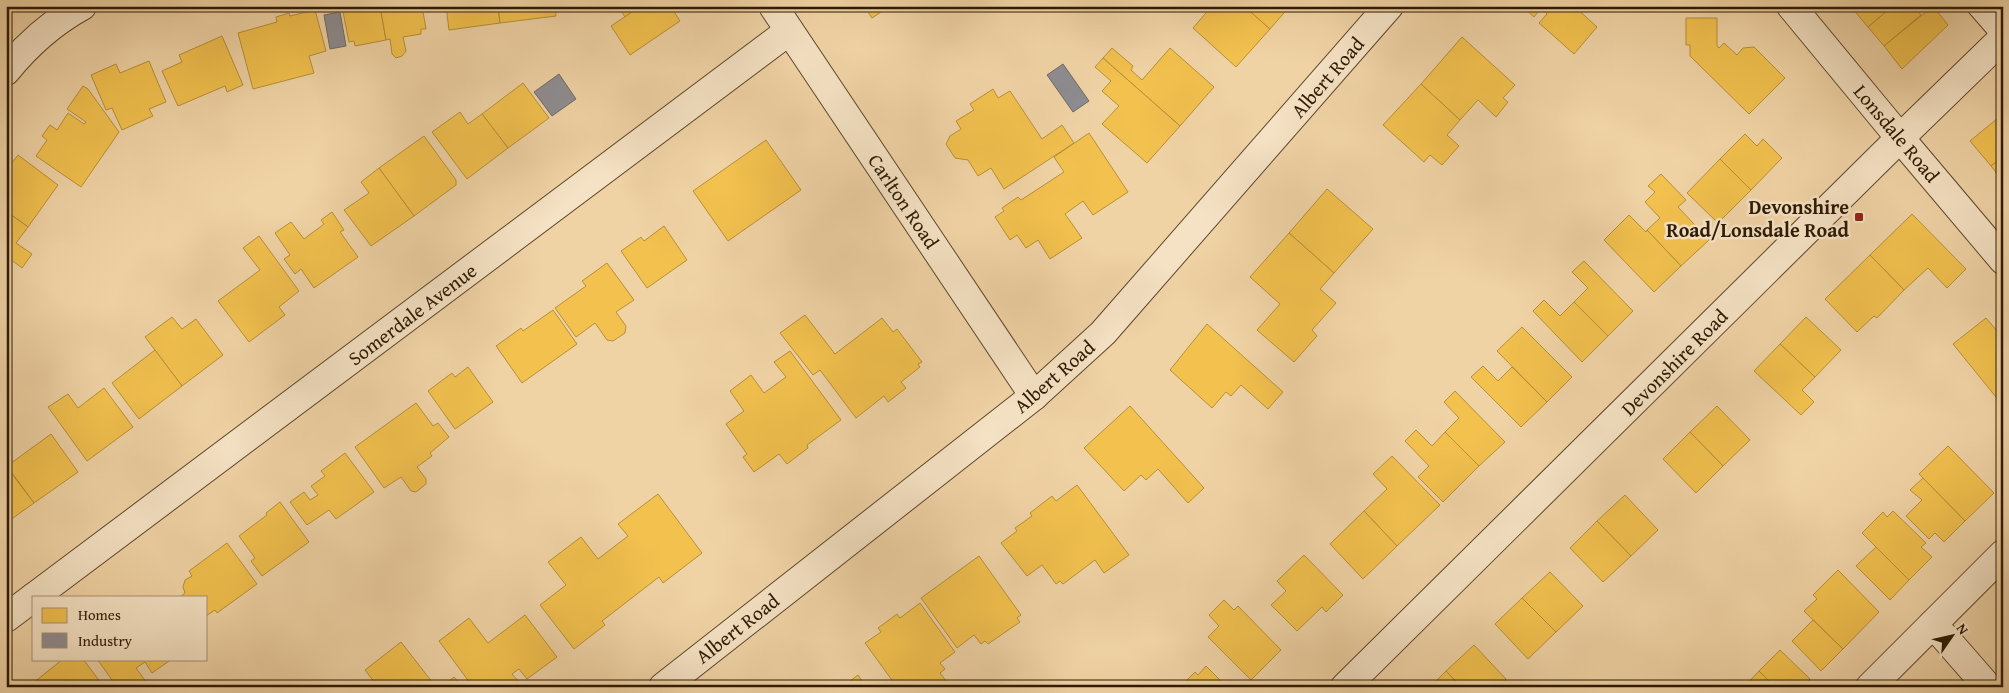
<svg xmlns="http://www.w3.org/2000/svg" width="2009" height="693" font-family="'Gentium Book Plus',serif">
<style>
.homes{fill:#f2c14e;stroke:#b78f38}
.industry{fill:#8d8d92;stroke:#706a67}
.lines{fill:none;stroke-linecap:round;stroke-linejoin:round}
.service-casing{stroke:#5e482c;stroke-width:22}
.minor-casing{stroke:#5e482c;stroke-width:30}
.tertiary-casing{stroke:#5e482c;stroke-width:30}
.service{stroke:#f5e2c4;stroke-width:20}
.minor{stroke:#f5e2c4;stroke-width:28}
.tertiary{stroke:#f5e2c4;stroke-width:28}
.poi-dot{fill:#8f2418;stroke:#f5e2c4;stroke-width:2}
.labels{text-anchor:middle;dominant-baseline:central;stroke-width:5;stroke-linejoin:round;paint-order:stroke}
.street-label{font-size:20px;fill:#2d1a03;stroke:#f5e2c4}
.poi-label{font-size:20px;font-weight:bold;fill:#2d1a03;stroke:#f5e2c4;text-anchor:end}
</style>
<rect width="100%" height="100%" fill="#f0d3a5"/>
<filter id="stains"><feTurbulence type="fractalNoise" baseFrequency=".004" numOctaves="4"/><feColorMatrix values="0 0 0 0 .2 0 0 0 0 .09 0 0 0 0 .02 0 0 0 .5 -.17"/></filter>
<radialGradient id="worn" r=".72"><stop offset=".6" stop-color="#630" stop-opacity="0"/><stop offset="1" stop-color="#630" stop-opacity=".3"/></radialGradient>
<g class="homes">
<polygon points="348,6 380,6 386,40 355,46 354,41 349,42 343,12 349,10"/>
<polygon points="380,6 422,6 426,29 421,29 421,34 403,37 406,51 402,56 396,58 392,54 390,39 386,40"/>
<polygon points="446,6 498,6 500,23 449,30"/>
<polygon points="498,6 555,6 556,16 500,23"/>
<polygon points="618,6 641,6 625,17"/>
<polygon points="641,6 662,6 665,11 671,7 680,21 630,55 611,26"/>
<polygon points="864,6 890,6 872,18"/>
<polygon points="1212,6 1244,6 1270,29 1236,67 1193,28"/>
<polygon points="1244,6 1290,6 1270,29"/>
<polygon points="1522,6 1574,6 1597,27 1574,54 1539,23 1547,14 1541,8 1534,17"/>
<polygon points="1854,6 1893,6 1868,27 1852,8"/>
<polygon points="1893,6 1914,6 1921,15 1884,46 1868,27"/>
<polygon points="1933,6 1948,25 1902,69 1884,46"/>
<polygon points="315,10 326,51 309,56 314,73 253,89 238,33 277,22 276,17 289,13 290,16"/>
<polygon points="1686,18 1717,18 1717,46 1719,48 1724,43 1737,55 1743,48 1754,47 1785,78 1749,114 1690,56 1690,45 1686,45"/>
<polygon points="222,36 243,85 227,92 225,86 178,106 162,71 182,62 179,55"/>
<polygon points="1462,37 1515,85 1503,98 1508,102 1496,117 1478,100 1460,120 1421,84"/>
<polygon points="1112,48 1133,66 1131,70 1142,80 1170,48 1214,87 1180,126 1103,58"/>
<polygon points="1103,58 1180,126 1147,163 1102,124 1119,106 1102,91 1111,81 1095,67"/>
<polygon points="149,61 166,102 149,109 153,116 122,130 112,108 106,110 91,75 116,64 120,73"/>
<polygon points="523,83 549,118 508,148 482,114"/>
<polygon points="1421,84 1460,120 1447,135 1459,146 1442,165 1430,155 1424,162 1383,125"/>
<polygon points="83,86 88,89 119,132 81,187 36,156 47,140 42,136 50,125 57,130 68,113 84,124 86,122 67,109"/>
<polygon points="993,89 998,98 1010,91 1042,139 1062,125 1074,143 1004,189 991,168 978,176 968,160 955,158 946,144 950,136 961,129 956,121 974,110 970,104"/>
<polygon points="460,112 468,124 482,114 508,148 467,179 432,132"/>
<polygon points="2003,114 2003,157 1991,166 1970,141"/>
<polygon points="1089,133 1128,192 1093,215 1083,201 1065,214 1082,238 1050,259 1038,240 1026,248 1017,235 1010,240 995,217 1004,211 1002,208 1018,197 1021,200 1064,172 1054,157"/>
<polygon points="1745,134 1757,146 1763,139 1782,158 1751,190 1720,159"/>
<polygon points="424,136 456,180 456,185 414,216 379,168"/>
<polygon points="766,140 801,190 728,241 693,191"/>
<polygon points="18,155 58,185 28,227 6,211 6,171"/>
<polygon points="2003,157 2003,181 1991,166"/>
<polygon points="1720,159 1751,190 1718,223 1687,193"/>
<polygon points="379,168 414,216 371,246 344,210 369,193 361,182"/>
<polygon points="1661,174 1686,200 1678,207 1709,240 1681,266 1647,230 1660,218 1645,202 1655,192 1648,186"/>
<polygon points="1327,189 1373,229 1334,273 1289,233"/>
<polygon points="6,211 28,227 16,243 32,254 22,268 6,256"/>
<polygon points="332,212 344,230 340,232 358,257 314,288 301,269 295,274 284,259 290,255 275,233 291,222 304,239 324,224 321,220"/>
<polygon points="1912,214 1966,269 1947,288 1928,268 1904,290 1870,255"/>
<polygon points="1629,215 1646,232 1647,230 1681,266 1654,292 1604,240"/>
<polygon points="664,226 687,260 647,288 621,251 641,237 644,241"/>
<polygon points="1289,233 1334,273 1320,289 1336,303 1312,330 1317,336 1294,362 1257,330 1280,304 1250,277"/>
<polygon points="259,236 299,291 279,307 285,315 249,342 218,301 260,270 243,248"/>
<polygon points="1870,255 1904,290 1877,318 1874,316 1857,332 1825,299"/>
<polygon points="1584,261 1633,311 1608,336 1574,302 1588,288 1572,272"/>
<polygon points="607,263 634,300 616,312 626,326 625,333 613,341 607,340 595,323 576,337 555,308 586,286 582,281"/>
<polygon points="1544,300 1560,316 1574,302 1608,336 1582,362 1533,311"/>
<polygon points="553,310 577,344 522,383 496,346 521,328 523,331"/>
<polygon points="805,315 835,354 882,318 893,332 897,329 922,362 918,364 920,367 901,382 906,388 888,402 884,396 856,418 820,370 813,375 780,333"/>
<polygon points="172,317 182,329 196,319 223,355 182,386 145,337"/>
<polygon points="1806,317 1841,350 1815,377 1780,344"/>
<polygon points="1986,318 2003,338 2003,400 2000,402 1953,344"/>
<polygon points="1207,324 1283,392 1268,409 1241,385 1231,396 1226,392 1212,408 1170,370"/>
<polygon points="1522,327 1572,377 1547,402 1497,351"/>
<polygon points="1780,344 1815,377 1802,390 1814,402 1801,415 1754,371"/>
<polygon points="155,350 182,386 139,419 112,383"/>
<polygon points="790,351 841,420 807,445 808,448 787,464 779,454 754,472 743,457 747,454 726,424 744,411 730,391 751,375 764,393 786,377 774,362"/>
<polygon points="1483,366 1498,381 1512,367 1547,402 1521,427 1471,377"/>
<polygon points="468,367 493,402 455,429 428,391 452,373 455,377"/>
<polygon points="104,388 133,427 87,461 48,407 68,394 78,408"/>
<polygon points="1455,391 1505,442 1479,466 1445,432 1459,418 1444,402"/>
<polygon points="416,403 433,426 438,423 449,437 430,453 432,456 417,467 426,479 426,484 416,492 411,491 401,477 384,488 355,447"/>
<polygon points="1130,406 1204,488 1188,503 1158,469 1146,480 1141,475 1124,491 1084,448"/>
<polygon points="1717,406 1750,440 1723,466 1690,432"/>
<polygon points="1416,430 1432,446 1445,432 1479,466 1443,502 1418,477 1429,466 1405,441"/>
<polygon points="1690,432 1723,466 1696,493 1663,459"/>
<polygon points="51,434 78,472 34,503 7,466"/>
<polygon points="1948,446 1994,493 1965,521 1919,474"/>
<polygon points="345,453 374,492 336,519 329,510 307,525 290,502 304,492 310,500 318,495 311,486 325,476 321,471"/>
<polygon points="1392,456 1440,505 1397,546 1364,511 1387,489 1373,474"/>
<polygon points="6,466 34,503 6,523"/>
<polygon points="1923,478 1965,521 1944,542 1935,533 1929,539 1906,516 1922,500 1910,490"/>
<polygon points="1077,485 1129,555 1104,573 1095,560 1063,584 1060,581 1056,584 1042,565 1027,576 1001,543 1017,531 1015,528 1032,516 1030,513 1052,496 1056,501"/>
<polygon points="658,494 702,553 663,583 659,577 602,621 605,625 574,649 540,605 566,585 548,562 581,537 598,559 628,536 618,524"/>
<polygon points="1625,495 1658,530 1631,556 1597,521"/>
<polygon points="280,502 309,542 262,576 251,561 255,558 239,536 267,515 266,513"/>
<polygon points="1364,511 1397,546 1363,579 1330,544"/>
<polygon points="1893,511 1926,543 1921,547 1932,557 1909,580 1862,533 1883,512 1887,517"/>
<polygon points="1597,521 1631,556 1603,582 1570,548"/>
<polygon points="227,543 257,584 217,613 215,610 206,616 206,597 180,597 185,593 183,587 185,580 192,576 189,571"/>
<polygon points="1876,547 1909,580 1890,600 1856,566"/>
<polygon points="1304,555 1343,595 1326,612 1322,607 1297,631 1271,605 1286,591 1277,581"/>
<polygon points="979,556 1021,615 1017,618 1020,622 988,644 985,641 981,644 974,635 957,648 921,598"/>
<polygon points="1838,570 1879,612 1843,649 1804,611 1817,599 1813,595"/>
<polygon points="1550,572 1583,606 1556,632 1522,598"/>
<polygon points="1522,598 1556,632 1528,659 1495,624"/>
<polygon points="1224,600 1234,610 1238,606 1281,650 1251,680 1208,637 1219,626 1209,615"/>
<polygon points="920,603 955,652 940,663 945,669 940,673 951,687 897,687 865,643 881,632 878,628 897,614 900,618"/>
<polygon points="525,615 557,657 527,679 519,669 512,674 519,682 513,687 473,687 439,641 469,618 488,643"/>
<polygon points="1813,620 1843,649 1821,671 1792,641"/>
<polygon points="401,642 436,687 378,687 365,670"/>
<polygon points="1474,645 1506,679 1499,687 1461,687 1446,671"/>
<polygon points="1780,650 1810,679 1802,687 1775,687 1759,671"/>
<polygon points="63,659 83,659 104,687 28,687"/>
<polygon points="97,659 172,659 152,673 145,662 136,668 147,683 142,687 117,687"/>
<polygon points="1206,666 1227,687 1180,687 1195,672 1198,675"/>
<polygon points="1446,671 1461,687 1430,687"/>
<polygon points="1759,671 1775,687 1744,687"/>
<polygon points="858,675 866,687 852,687 849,682"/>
<polygon points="454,677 462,687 442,687"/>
</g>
<g class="industry">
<polygon points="340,12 346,46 330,49 324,15"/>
<polygon points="1063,64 1089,101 1073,112 1047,75"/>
<polygon points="559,74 576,99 552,116 534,92"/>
</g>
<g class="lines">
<g class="service-casing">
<polyline id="service" points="1977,6 2003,36"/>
</g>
<g class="minor-casing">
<g id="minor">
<polyline points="773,6 1034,396"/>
<polyline points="2003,38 1900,138 2003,260"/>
<path d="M6,71C27,45 53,22 82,6"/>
<polyline points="34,597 789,31"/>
<polyline points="6,618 34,597"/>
<polyline points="1933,624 1988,687"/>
<polyline points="663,687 1034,396 1103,333 1389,6"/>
<polyline points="1870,687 2003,554"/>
</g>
</g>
<g class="tertiary-casing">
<polyline id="tertiary" points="1345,687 1900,138 1791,6"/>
</g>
<use href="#service" class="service"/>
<use href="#minor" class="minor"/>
<use href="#tertiary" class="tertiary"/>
</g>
<rect class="poi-dot" x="1854" y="212" width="10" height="10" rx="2.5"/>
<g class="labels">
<g class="street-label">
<text transform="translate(1327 77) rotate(-49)">Albert Road</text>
<text transform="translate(1897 133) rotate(50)">Lonsdale Road</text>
<text transform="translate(904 201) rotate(56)">Carlton Road</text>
<text transform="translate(412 314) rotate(-37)">Somerdale Avenue</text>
<text transform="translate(1674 362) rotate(-45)">Devonshire Road</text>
<text transform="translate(1054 376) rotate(-41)">Albert Road</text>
<text transform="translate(737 628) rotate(-38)">Albert Road</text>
</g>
<g class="poi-label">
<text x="1849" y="206">Devonshire<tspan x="1849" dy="23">Road/Lonsdale Road</tspan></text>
</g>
</g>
<rect width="2009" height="693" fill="none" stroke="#f0d3a5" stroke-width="25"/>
<rect x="8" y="8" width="1994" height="678" fill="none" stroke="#2d1a03" stroke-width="2.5"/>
<rect x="12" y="12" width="1984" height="668" fill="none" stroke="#2d1a03"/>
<rect x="32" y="596" width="175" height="65" fill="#f5e2c4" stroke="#a59277"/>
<rect x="42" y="608" width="25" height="15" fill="#f2c14e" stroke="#a59277"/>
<text x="78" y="620" font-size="15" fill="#2d1a03">Homes</text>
<rect x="42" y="633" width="25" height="15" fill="#8d8d92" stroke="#a59277"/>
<text x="78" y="646" font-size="15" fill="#2d1a03">Industry</text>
<g transform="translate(1952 636) rotate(56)" stroke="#f5e2c4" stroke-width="4" paint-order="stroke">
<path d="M0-4L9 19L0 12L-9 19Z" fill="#2d1a03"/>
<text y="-8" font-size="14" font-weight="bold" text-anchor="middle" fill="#2d1a03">N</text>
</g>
<rect width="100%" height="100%" filter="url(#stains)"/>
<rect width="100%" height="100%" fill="url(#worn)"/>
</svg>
